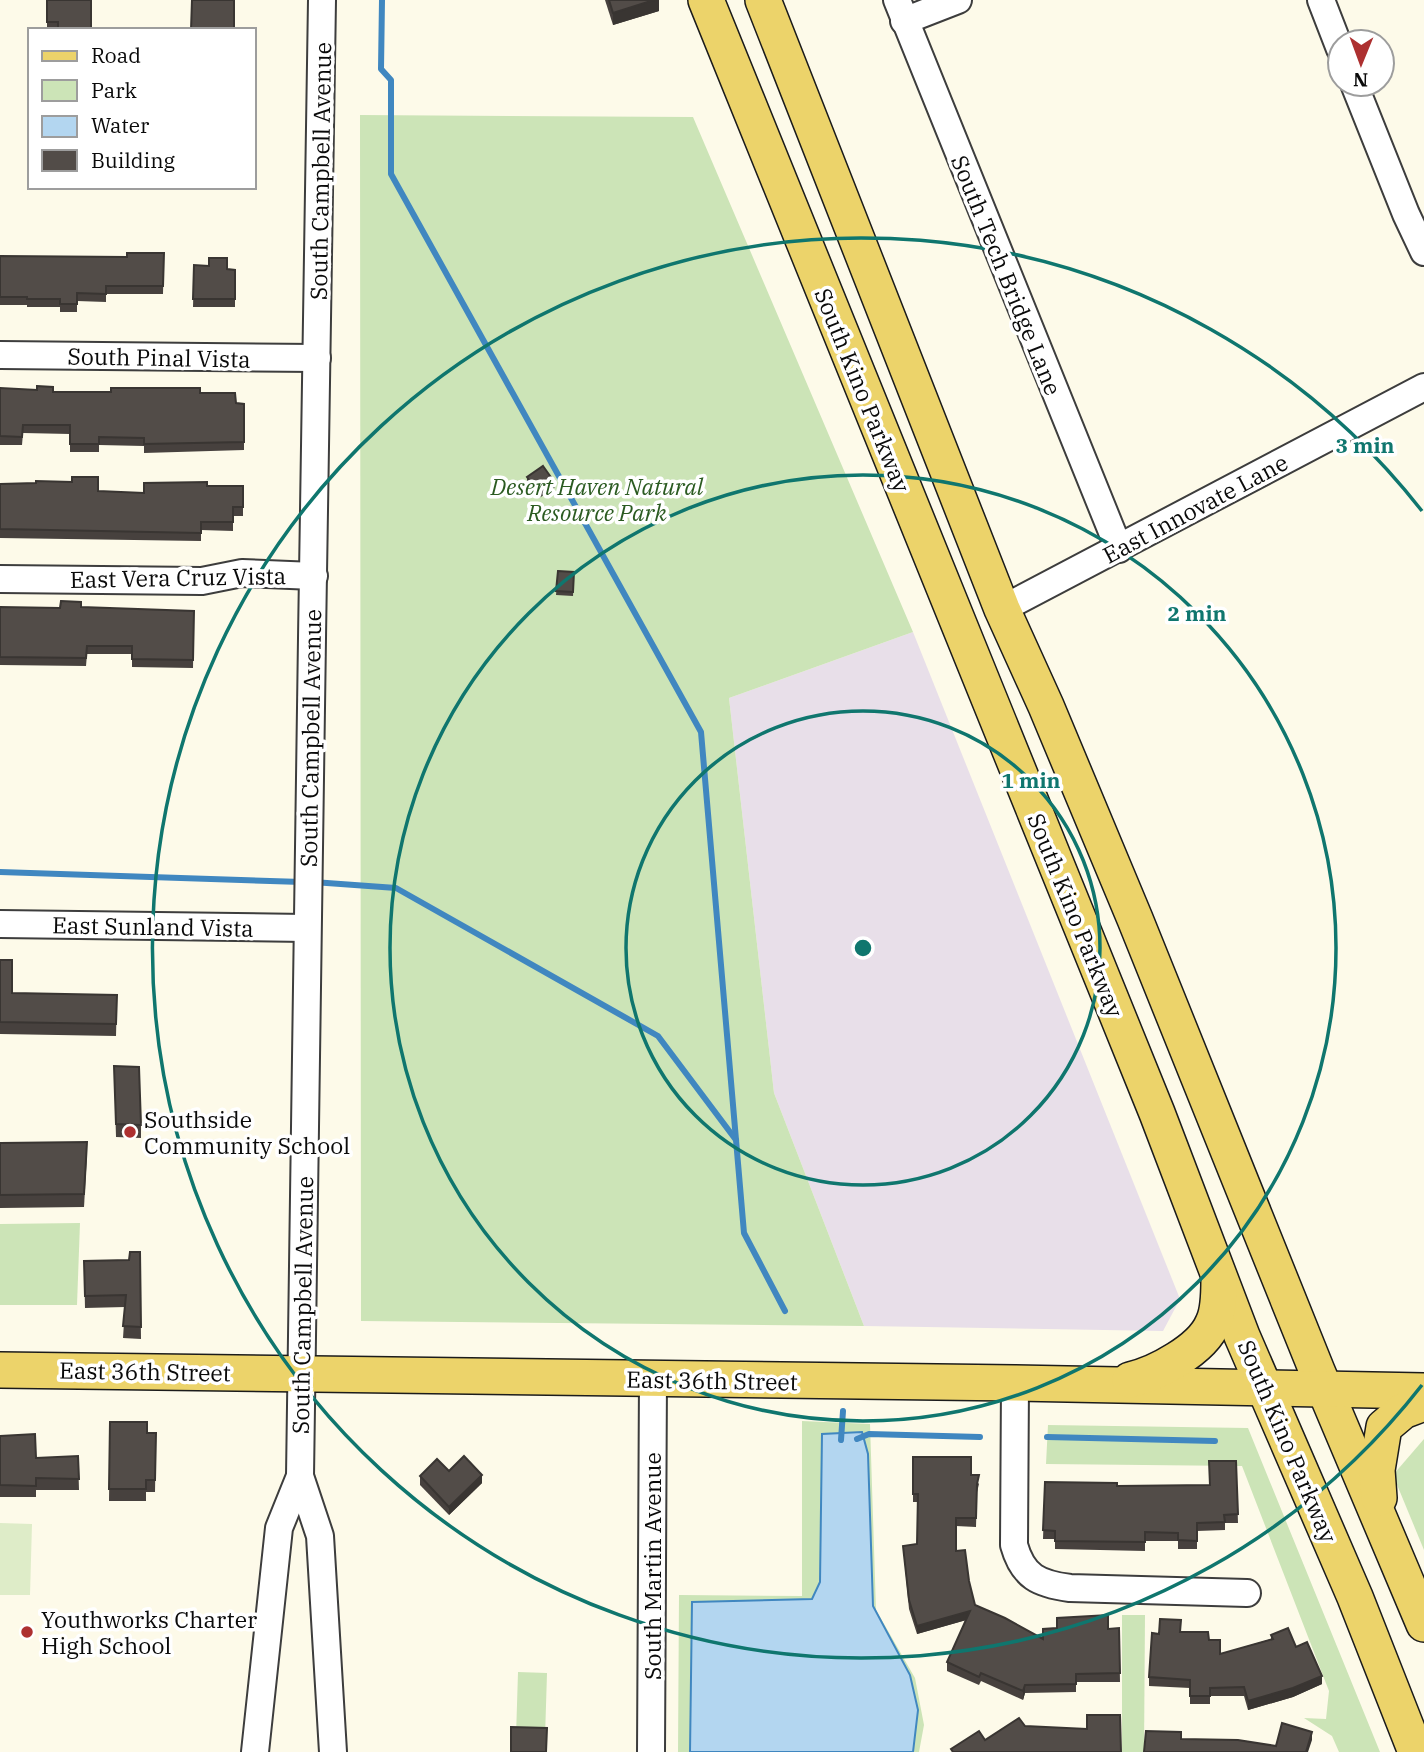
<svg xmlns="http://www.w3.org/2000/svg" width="1424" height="1752" font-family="'IBM Plex Serif',serif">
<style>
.industrial{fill:#e8dfe9}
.green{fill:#cce4b7}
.pitch{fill:#deecc8}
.water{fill:#b3d6f0;stroke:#4087c0;stroke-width:2}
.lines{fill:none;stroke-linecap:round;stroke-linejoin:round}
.stream{stroke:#4087c0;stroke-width:6}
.minor-casing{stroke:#3d3d3d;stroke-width:30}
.major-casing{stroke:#1b1b1b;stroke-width:38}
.minor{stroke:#fff;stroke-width:26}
.major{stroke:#ecd36a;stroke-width:35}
.wall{fill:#47413e}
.shaded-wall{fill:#393532}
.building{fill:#524c48;stroke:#393532;stroke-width:2}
.ring{fill:none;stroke:#0f766e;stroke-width:3.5}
.poi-dot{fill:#ad3030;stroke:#fff;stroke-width:2.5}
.labels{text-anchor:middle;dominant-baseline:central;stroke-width:7;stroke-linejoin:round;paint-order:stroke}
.street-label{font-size:23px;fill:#0a0a0a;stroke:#fff}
.park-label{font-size:23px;font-style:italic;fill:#2b5b21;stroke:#fff}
.poi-label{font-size:23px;fill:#0a0a0a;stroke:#fff;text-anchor:start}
.centre{fill:#0f766e;stroke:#fff;stroke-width:3.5}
.ring-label{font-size:21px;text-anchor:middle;font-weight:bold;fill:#0f766e;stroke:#fff;stroke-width:7;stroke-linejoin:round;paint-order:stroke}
</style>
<rect width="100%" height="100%" fill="#fdfae9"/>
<polygon class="industrial" points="913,632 1180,1299 1163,1331 864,1326 774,1093 729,698"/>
<g class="green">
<polygon points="360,115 693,117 913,632 729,698 774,1093 864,1326 361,1321"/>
<polygon points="80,1223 77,1305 0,1305 0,1224"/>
<polygon points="802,1421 870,1424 876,1610 915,1678 924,1725 919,1752 678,1752 679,1595 802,1596"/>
<polygon points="1048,1425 1248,1428 1380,1752 1339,1752 1332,1736 1304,1718 1326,1719 1329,1691 1242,1466 1046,1464"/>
<polygon points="1424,1439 1424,1550 1393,1475"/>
<polygon points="1122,1615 1145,1615 1144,1752 1122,1752"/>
<polygon points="518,1672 547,1673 545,1737 516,1736"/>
</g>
<polygon class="pitch" points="0,1523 32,1524 30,1595 0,1595"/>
<polygon class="water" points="862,1432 868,1454 873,1606 910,1675 918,1710 913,1752 690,1752 692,1602 812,1599 820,1582 822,1434"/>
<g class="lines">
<g class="stream">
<polyline points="382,0 381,69 391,80 391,174 701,732 744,1233 785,1311"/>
<polyline points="0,872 302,882"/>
<polyline points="313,882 396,888 658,1036 736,1140"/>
<polyline points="1047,1437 1215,1441"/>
<polyline points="857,1439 869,1434 980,1437"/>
<polyline points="841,1440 843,1411"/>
</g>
<g class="minor-casing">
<g id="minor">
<path d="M322,0C316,492 304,984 300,1476L320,1536L333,1752"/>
<polyline points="897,0 1119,549"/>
<polyline points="1321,0 1340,49"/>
<polyline points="904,21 958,0"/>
<polyline points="1354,84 1406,214 1424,252"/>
<polyline points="0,355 317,358"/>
<polyline points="0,579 202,581 242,573 314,576"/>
<polyline points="1002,609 1424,387"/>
<polyline points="0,924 306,928"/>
<path d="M1015,1383L1014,1545C1023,1577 1039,1584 1070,1588L1247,1593"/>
<polyline points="255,1752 279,1528 300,1476"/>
<polyline points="651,1752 653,1379"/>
</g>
</g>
<g class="major-casing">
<g id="major">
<polyline points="706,0 1157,1113 1242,1336 1355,1597 1416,1752"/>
<polyline points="763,0 1002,609 1046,706 1135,919 1317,1371 1424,1624"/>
<polyline points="0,1370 1015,1383 1424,1391"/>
<path d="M1130,1380C1156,1374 1202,1350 1213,1323C1219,1311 1219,1294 1219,1280"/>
<polyline points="1379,1498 1377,1470 1384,1427 1403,1411 1424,1403"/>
</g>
</g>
<use href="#minor" class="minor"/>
<use href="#major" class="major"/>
</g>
<g class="wall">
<polygon points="47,0 92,30 47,30"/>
<polygon points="605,0 659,0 659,11 613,25"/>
<polygon points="30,110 30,123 27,121 27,113"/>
<polygon points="164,253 163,294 106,294 106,302 77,301 77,312 60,312 60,307 27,307 27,305 0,305 0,256 127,257"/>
<polygon points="194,265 235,270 235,307 193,307"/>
<polygon points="0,388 53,392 200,393 236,403 244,404 244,450 144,453 144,446 99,445 99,452 70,452 70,434 23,433 22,445 0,445"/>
<polygon points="527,477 555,487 539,498 527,481"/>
<polygon points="0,484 98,491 144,493 207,486 243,486 243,516 233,516 233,531 201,530 201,541 0,538"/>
<polygon points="558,571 574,572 573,596 556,595"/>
<polygon points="0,607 60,608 81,607 194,611 193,668 132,667 132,654 87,654 86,666 0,665"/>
<polygon points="0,960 12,993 117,995 116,1036 0,1034"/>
<polygon points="114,1066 141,1125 141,1138 116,1137"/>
<polygon points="0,1143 87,1155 84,1207 0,1208"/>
<polygon points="140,1252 141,1339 123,1338 125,1307 85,1308 84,1261 129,1260"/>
<polygon points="110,1422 147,1433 156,1433 155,1492 146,1492 146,1501 109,1501"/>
<polygon points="0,1436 36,1458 78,1456 79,1490 36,1490 36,1497 0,1497"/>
<polygon points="913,1457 971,1475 979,1484 977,1492 976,1527 956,1526 956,1551 969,1581 975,1605 1043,1639 1108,1629 1119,1628 1120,1682 1076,1682 1076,1692 1025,1693 1023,1700 981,1681 979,1685 947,1671 947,1662 966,1620 917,1634 909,1609 903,1546 917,1544 918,1502 913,1502"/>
<polygon points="1236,1461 1238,1523 1225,1523 1225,1530 1197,1531 1197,1549 1178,1549 1178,1541 1145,1541 1145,1551 1055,1549 1055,1539 1043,1539 1045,1482 1117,1486 1210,1485"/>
<polygon points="449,1471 482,1483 449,1515 420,1485 420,1476"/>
<polygon points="1181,1632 1209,1640 1220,1654 1271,1639 1271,1635 1296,1647 1322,1684 1293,1697 1248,1710 1244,1696 1210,1696 1210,1704 1190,1704 1190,1688 1149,1686 1149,1677 1159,1634"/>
</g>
<g class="shaded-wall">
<polygon points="654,0 659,0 659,11 613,25 613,13"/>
<polygon points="555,483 555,487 539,498 539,494"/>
<polygon points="482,1475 482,1483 449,1515 449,1507"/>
<polygon points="970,1611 970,1619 917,1634 917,1626"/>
<polygon points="1322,1676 1322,1684 1293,1697 1248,1710 1248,1701"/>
<polygon points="1025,1685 1025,1693 1023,1700 1023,1691"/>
<polygon points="1312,1732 1312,1740 1308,1752 1306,1752"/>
</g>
<g class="building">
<polygon points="47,0 91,0 91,30 58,30 58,22 47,22"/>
<polygon points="192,0 234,0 234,30 191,30"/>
<polygon points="609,0 654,0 613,13"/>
<polygon points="127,253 164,253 163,286 106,286 106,294 77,293 77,304 60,304 60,299 27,299 27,297 0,297 0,256 127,257"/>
<polygon points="209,258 227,258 227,269 235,270 235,299 193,299 194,265 209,266"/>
<polygon points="37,386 53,387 53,392 111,392 111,388 200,388 200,393 235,393 236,403 244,404 244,442 144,444 144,438 99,437 99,444 70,444 70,425 23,425 22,437 0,436 0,388 37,390"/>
<polygon points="543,466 555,483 539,494 527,477"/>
<polygon points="72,477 98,477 98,491 144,493 144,483 207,482 207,486 243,486 243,507 233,507 233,522 201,522 201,533 0,529 0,484 36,483 36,481 72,482"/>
<polygon points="558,571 574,572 573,592 556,591"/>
<polygon points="61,601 81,602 81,607 194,611 193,660 132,659 132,646 87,646 86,658 0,657 0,607 60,608"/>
<polygon points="0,960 12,960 12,993 117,995 116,1024 0,1022"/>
<polygon points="114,1066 139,1067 141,1125 116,1124"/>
<polygon points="87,1142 84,1194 0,1195 0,1143"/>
<polygon points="130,1252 140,1252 141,1327 123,1326 126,1295 85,1296 84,1261 129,1260"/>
<polygon points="110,1422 147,1422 147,1433 156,1433 155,1480 146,1480 146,1489 109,1489"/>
<polygon points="35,1434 36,1458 78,1456 79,1479 36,1478 36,1486 0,1485 0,1436"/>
<polygon points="464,1456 482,1475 449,1507 420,1476 437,1459 449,1471"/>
<polygon points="913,1457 971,1457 971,1475 979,1475 977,1484 976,1518 956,1518 956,1551 965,1550 969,1581 975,1605 1005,1618 1043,1639 1043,1629 1057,1628 1057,1618 1108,1615 1108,1629 1119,1628 1120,1673 1076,1674 1076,1684 1025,1685 1023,1691 981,1673 979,1677 947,1662 970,1611 917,1626 909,1600 903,1546 917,1544 918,1494 913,1494"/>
<polygon points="1209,1461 1236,1461 1238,1514 1224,1515 1225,1522 1197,1523 1197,1541 1178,1540 1178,1533 1145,1532 1145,1542 1055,1541 1055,1531 1043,1530 1045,1482 1117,1483 1117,1486 1210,1485"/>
<polygon points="1160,1619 1181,1620 1180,1632 1208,1632 1209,1640 1220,1640 1220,1654 1273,1639 1271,1635 1288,1628 1296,1647 1307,1642 1322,1676 1293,1688 1248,1701 1244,1687 1210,1688 1210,1696 1190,1696 1190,1680 1149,1677 1152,1633 1159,1634"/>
<polygon points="1087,1715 1120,1715 1121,1752 953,1752 951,1749 979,1731 985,1740 1019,1718 1025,1726 1087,1729"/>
<polygon points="1282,1723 1312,1732 1306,1752 1144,1752 1146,1731 1181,1732 1181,1739 1238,1740 1276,1746"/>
<polygon points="511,1727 547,1728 546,1752 511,1752"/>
</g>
<g class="ring">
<circle cx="863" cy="948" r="237"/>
<circle cx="863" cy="948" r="473"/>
<path d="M1422 1385A710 710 0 1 1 1422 511"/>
</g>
<g class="poi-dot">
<circle cx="130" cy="1132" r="7"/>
<circle cx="27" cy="1632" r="7"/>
</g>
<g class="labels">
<g class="street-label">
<text transform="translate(320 171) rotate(-89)">South Campbell Avenue</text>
<text transform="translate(1007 275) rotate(68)">South Tech Bridge Lane</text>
<text transform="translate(159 357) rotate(1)">South Pinal Vista</text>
<text transform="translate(863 390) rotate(68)">South Kino Parkway</text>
<text transform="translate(1195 508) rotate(-28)">East Innovate Lane</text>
<text transform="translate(178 577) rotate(-1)">East Vera Cruz Vista</text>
<text transform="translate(310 738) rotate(-89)">South Campbell Avenue</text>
<text transform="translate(1076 915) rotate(68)">South Kino Parkway</text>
<text transform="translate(153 926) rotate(1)">East Sunland Vista</text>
<text transform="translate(302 1305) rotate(-89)">South Campbell Avenue</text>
<text transform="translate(145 1371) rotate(1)">East 36th Street</text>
<text transform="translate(712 1380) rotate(1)">East 36th Street</text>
<text transform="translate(1288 1441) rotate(67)">South Kino Parkway</text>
<text transform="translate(652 1566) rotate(-90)">South Martin Avenue</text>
</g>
<g class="park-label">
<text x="597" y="486">Desert Haven Natural<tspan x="597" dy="26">Resource Park</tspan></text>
</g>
<g class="poi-label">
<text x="144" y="1119">Southside<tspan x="144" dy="26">Community School</tspan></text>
<text x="41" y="1619">Youthworks Charter<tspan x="41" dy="26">High School</tspan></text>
</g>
</g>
<circle cx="863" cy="948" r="10" class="centre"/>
<g class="ring-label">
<text x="1365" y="453">3 min</text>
<text x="1197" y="621">2 min</text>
<text x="1031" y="788">1 min</text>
</g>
<rect x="28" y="28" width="228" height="161" fill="#ffffff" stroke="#9d9d9d" stroke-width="2"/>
<rect x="42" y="51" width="35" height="10" fill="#ecd36a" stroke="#9d9d9d" stroke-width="2"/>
<text x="91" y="63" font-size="21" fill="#0a0a0a">Road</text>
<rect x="42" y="80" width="35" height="21" fill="#cce4b7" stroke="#9d9d9d" stroke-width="2"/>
<text x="91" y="98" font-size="21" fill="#0a0a0a">Park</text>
<rect x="42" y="116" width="35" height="21" fill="#b3d6f0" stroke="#9d9d9d" stroke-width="2"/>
<text x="91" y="133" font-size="21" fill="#0a0a0a">Water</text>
<rect x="42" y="150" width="35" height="21" fill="#524c48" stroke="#9d9d9d" stroke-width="2"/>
<text x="91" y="168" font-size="21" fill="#0a0a0a">Building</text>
<g transform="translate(1361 63) rotate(181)"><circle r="33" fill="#ffffff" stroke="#9d9d9d" stroke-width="2"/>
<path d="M0-5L12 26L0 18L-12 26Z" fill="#ad3030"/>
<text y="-10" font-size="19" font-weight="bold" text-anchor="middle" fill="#0a0a0a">N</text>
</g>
</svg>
